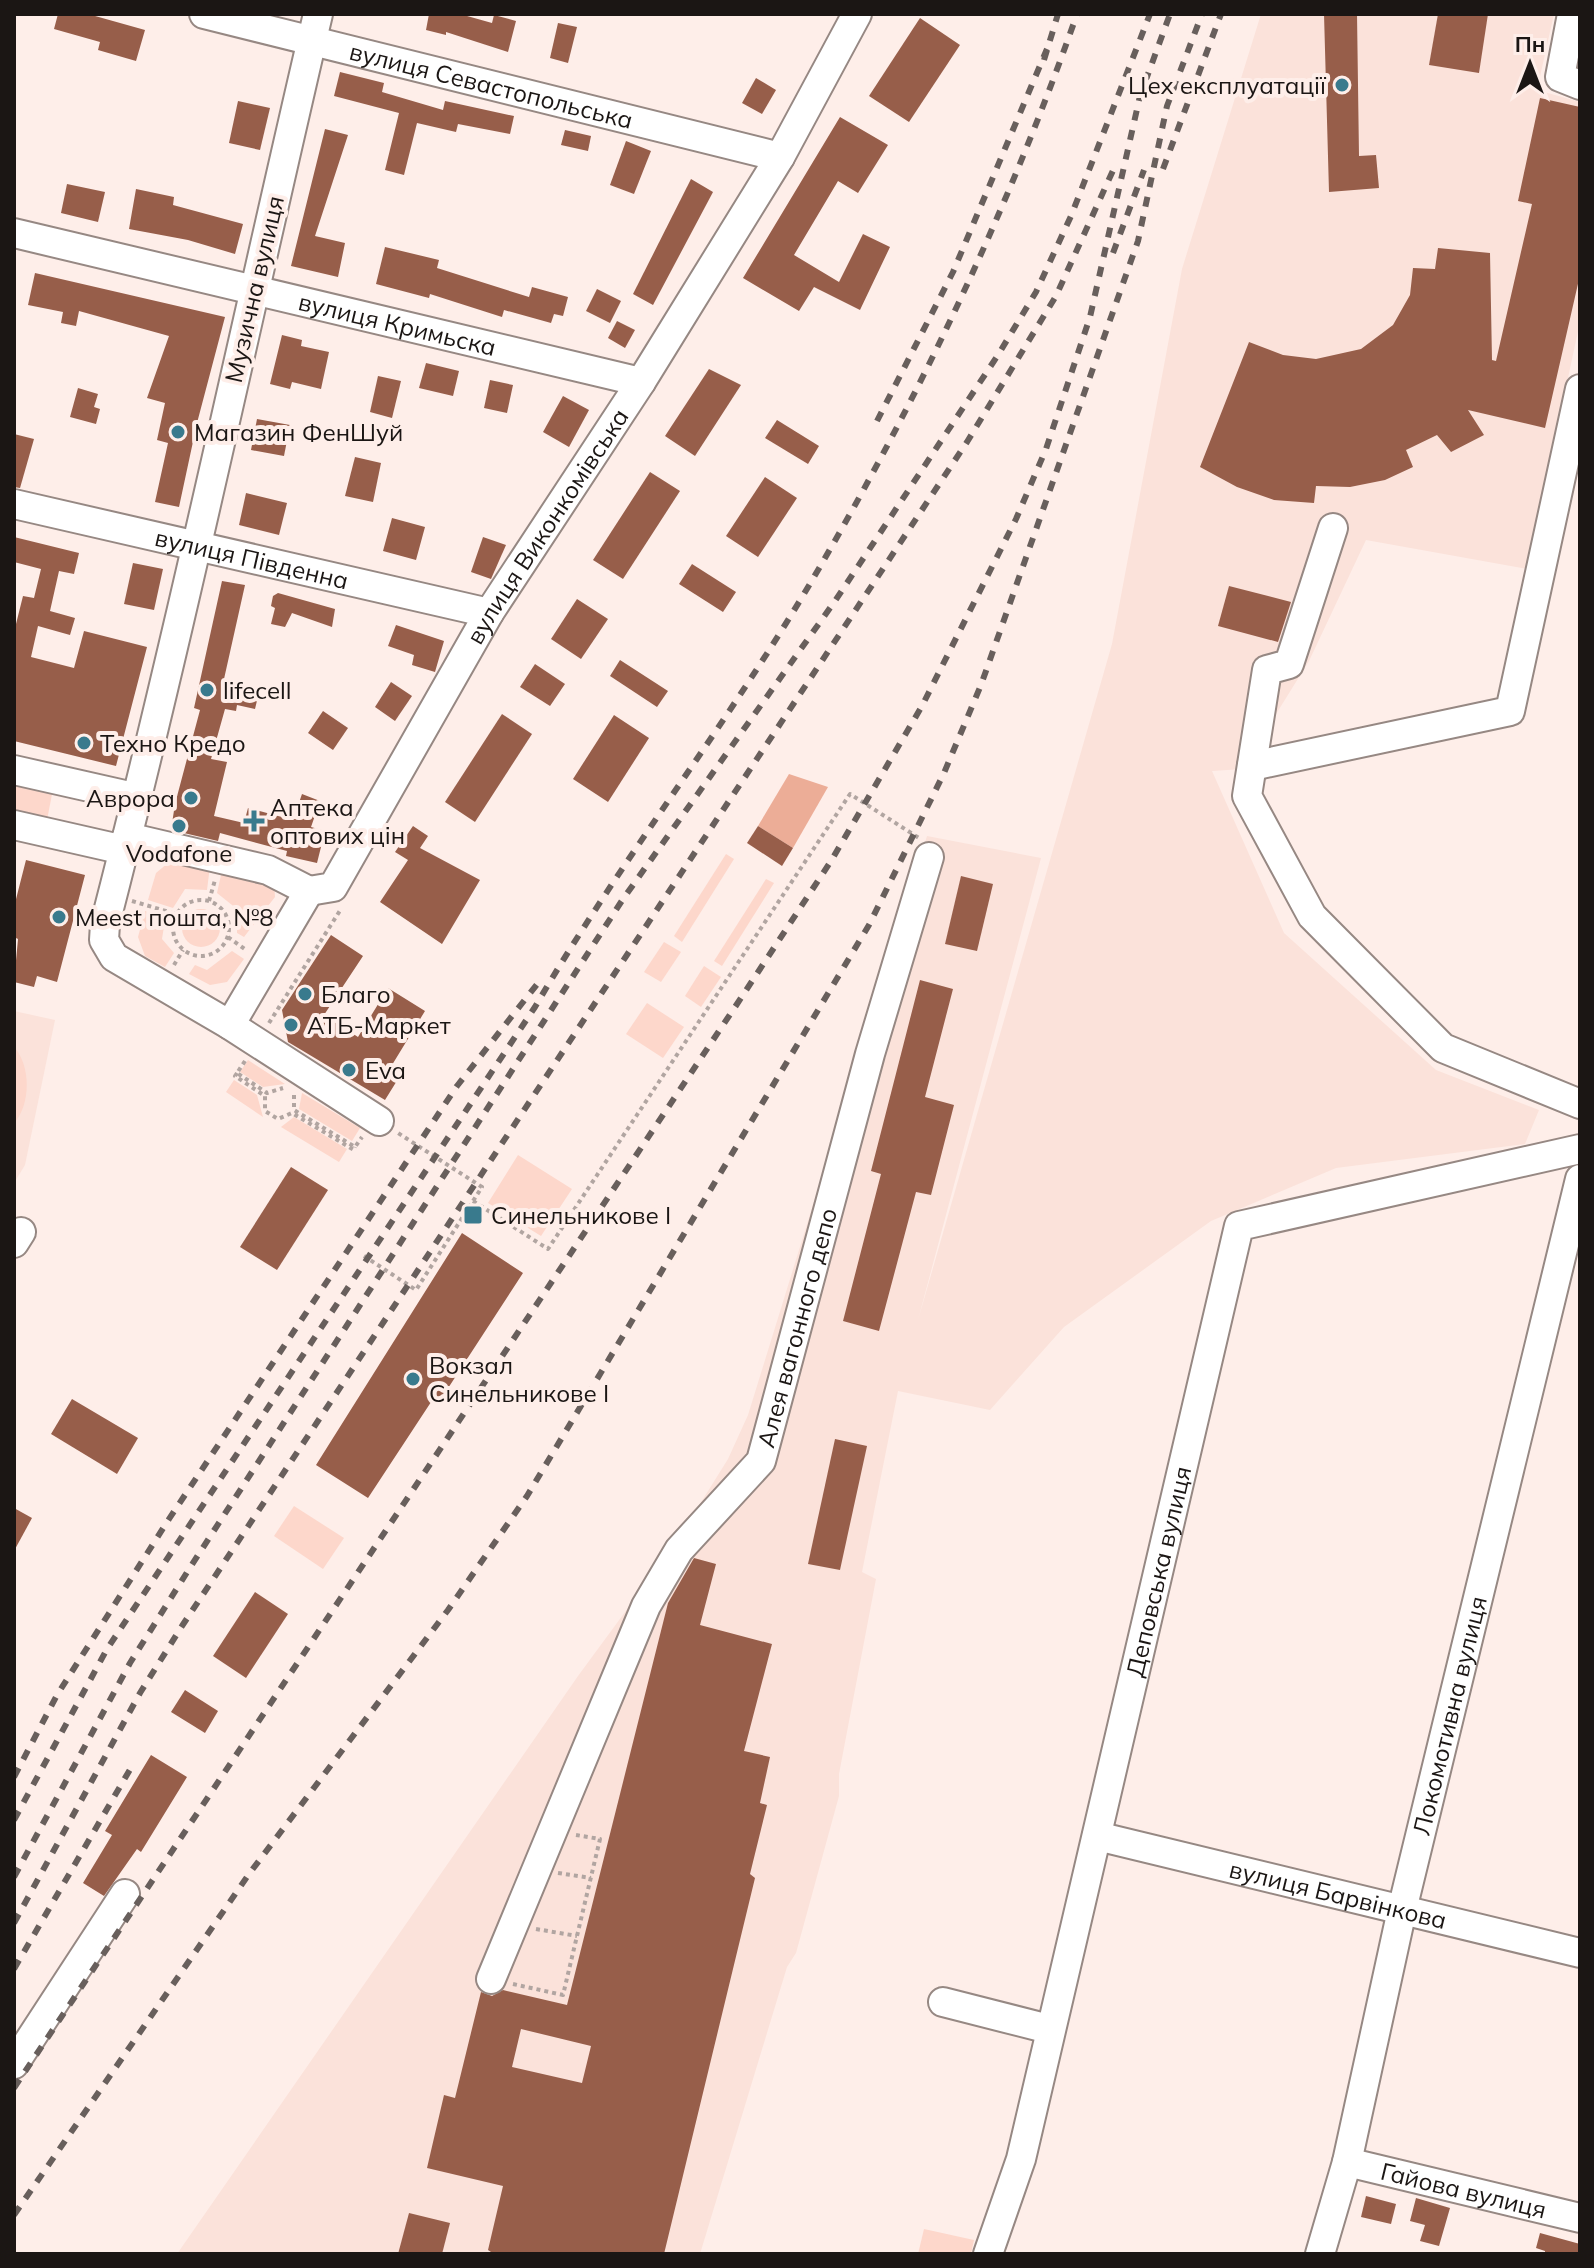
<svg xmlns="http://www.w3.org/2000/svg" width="1594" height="2268" font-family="Mulish,sans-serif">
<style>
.built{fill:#fbe2da}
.green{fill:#fdd7cb}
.forest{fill:#ecad97}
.building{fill:#975e4a;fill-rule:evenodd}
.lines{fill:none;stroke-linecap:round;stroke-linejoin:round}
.minor-casing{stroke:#968883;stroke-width:32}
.path{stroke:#b1a5a1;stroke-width:4;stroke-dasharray:4 4;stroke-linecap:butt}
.minor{stroke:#fff;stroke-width:28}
.rail{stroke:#685f5c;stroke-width:6;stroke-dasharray:10 10;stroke-linecap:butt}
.poi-dot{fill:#397a8d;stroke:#feeee9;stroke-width:3}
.labels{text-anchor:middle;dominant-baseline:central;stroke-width:8;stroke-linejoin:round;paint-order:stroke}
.street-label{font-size:24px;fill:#1b1614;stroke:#feeee9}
.poi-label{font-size:24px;fill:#1b1614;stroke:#feeee9;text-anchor:start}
</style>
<rect width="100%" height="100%" fill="#feeee9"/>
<g class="built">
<polygon points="1261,14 1554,14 1537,90 1580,102 1580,322 1527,569 1366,540 1309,661 1242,769 1212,771 1284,933 1436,1070 1539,1110 1525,1144 1336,1168 1211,1221 1064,1327 990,1410 898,1391 862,1572 876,1579 839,1774 839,1796 796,1953 787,1967 700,2254 177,2254 578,1676 675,1544 728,1459 748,1415 927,836 1041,858 918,1320 1112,644 1182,269"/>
<polygon points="14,1011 55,1020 25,1165 14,1183"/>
</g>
<g class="green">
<polygon points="14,780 53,789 47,820 14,812"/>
<polygon points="726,854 734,859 682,942 674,936"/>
<polygon points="174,858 210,866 207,890 185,889 173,908 148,900 156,873"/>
<polygon points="223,866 274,883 275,897 244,937 237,933 237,909 217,893"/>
<polygon points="766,879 774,883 722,966 714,961"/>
<circle cx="201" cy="928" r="19"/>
<polygon points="145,911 165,920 162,939 174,953 165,967 145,956 138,937"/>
<polygon points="664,942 681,952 661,982 644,972"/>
<polygon points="232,951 244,959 227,982 210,985 189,974 195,965 207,970"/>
<polygon points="704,966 721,977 701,1007 685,996"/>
<polygon points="647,1003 684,1027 663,1058 626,1034"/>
<path d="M14,1047C31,1065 31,1105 14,1123Z"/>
<polygon points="248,1060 285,1084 263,1087 240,1072"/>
<polygon points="234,1080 257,1095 263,1117 226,1092"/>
<polygon points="302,1093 360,1128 352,1141 299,1109"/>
<polygon points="294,1117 347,1149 339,1162 281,1127"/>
<polygon points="518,1155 572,1189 541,1236 488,1203"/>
<polygon points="294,1506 344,1538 323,1569 274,1536"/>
<polygon points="924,2229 974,2240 971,2254 918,2254"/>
</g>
<polygon class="forest" points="789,774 828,787 793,848 758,826"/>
<g class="building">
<polygon points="58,14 88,14 145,30 136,61 98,50 100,42 54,29"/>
<polygon points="429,14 460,14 492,23 494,15 516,21 508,52 446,32 446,35 426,30"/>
<polygon points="1324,14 1357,14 1359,156 1376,155 1379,188 1329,192"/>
<polygon points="1438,14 1488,14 1479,73 1429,65"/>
<polygon points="920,18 960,45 909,122 869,96"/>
<polygon points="558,23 577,27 568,63 550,58"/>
<polygon points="340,72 384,83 382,92 443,110 445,101 514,116 510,134 458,124 456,132 417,123 404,175 385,170 399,113 334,96"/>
<polygon points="756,78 776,90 762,114 742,103"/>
<polygon points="1540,98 1580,107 1580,275 1545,428 1468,410 1484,435 1451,452 1437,435 1406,450 1413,467 1385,480 1350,487 1316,486 1314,503 1274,500 1237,487 1200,467 1249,342 1283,355 1316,359 1361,349 1393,325 1410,295 1413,268 1435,269 1438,248 1490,253 1492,360 1496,361 1532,204 1518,201"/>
<polygon points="238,101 270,108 260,150 229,143"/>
<polygon points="840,117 888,145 858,193 838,181 794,255 839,282 863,234 890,247 860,310 814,287 799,311 743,278"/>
<polygon points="325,129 348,135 315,236 345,243 338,277 291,266"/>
<polygon points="565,130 591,136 588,151 561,145"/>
<polygon points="626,141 651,151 634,194 610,185"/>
<polygon points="691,179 713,192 653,305 633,294"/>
<polygon points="67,184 105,192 98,222 61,213"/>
<polygon points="136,189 174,197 173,205 243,224 235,254 188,240 129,229"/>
<polygon points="385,247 439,260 437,268 529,297 532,287 568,297 563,316 554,314 551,323 504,310 502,317 430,294 429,298 376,284"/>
<polygon points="35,273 225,317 197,423 179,507 155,502 168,443 157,440 165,403 147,398 169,336 79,311 76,326 61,323 63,312 28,305"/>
<polygon points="597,289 621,301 610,323 586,311"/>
<polygon points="617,321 635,330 625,348 608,338"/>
<polygon points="282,335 302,340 301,346 329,352 321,389 292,382 290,389 270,384"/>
<polygon points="426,363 459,371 453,396 419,388"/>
<polygon points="709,369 741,385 695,456 665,436"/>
<polygon points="378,376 401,381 392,418 370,412"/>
<polygon points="490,380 513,385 507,413 484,408"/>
<polygon points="78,388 98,394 94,407 100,409 96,424 70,417"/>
<polygon points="563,396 589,410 569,447 543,432"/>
<polygon points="257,419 290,425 284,456 251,450"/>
<polygon points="777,420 819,446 808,464 765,438"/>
<polygon points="14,434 34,439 20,488 14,487"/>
<polygon points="355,457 381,463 373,502 345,496"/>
<polygon points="650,472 680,491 623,579 593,560"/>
<polygon points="765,477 797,498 758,557 726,536"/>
<polygon points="246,493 287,503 279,535 239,525"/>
<polygon points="392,518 425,527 416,560 383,551"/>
<polygon points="14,537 79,553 74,574 59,571 50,611 75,618 70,635 38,626 31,657 74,668 84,631 147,647 116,766 14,741 14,632 23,596 34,598 41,569 14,562"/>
<polygon points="483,537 506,545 491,579 471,572"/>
<polygon points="133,563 163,569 154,610 124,604"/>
<polygon points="692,564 736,592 723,612 679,584"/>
<polygon points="222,581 245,585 224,679 260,688 255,709 237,705 236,711 225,709 211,759 227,762 214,816 244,823 248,808 293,820 302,794 320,801 311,827 325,831 317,863 286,856 287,851 220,833 218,841 171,830 175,804 200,710 194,708"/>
<polygon points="1229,586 1291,602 1278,642 1218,626"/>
<polygon points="278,593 335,609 332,627 292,613 285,627 271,624 275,608 271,606 273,596"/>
<polygon points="577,599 608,619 581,659 551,639"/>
<polygon points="396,625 444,641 435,672 412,665 414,655 388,646"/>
<polygon points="620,660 668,691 657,707 610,676"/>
<polygon points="535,664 565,684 550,706 520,687"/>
<polygon points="391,682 412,696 395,721 375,707"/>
<polygon points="323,711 348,728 333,750 308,733"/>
<polygon points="502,714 532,734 475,822 445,802"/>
<polygon points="614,715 649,738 608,802 573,779"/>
<polygon points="413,826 428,836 420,848 480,880 442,944 380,902 408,860 395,852"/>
<polygon points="758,826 793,848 782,866 747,843"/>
<polygon points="26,860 85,875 57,982 37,976 34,987 14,982 18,939 14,937 14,907"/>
<polygon points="961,876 993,884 977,951 945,944"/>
<polygon points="331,935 363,956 324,1015 358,1037 388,988 425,1011 392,1065 403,1071 385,1100 288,1042 282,1010"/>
<polygon points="920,980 953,989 925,1097 954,1105 931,1195 916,1192 879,1331 843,1321 881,1174 871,1171"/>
<polygon points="291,1167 328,1190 277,1270 240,1247"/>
<polygon points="462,1233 523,1273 441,1399 435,1396 368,1498 316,1465"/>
<polygon points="72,1399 138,1438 117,1474 51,1434"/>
<polygon points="835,1439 867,1446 840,1570 808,1564"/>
<polygon points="14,1508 32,1518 14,1551"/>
<path d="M694,1558L716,1564L700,1625L772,1644L744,1751L770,1757L760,1803L767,1805L750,1874L755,1878L664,2254H494L488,2250L503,2186L427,2168L444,2095L455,2098L481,1992L492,1996L503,1990L567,2005L668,1603ZM521,2029L591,2046L582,2083L512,2067Z"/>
<polygon points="255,1592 288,1614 246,1678 213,1656"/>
<polygon points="185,1690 218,1711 205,1733 171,1712"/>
<polygon points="151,1755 187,1777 141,1852 137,1849 104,1896 83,1883 112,1835 105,1831"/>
<polygon points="1366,2196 1396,2204 1391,2224 1361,2217"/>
<polygon points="1416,2198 1450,2208 1439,2246 1420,2241 1425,2225 1410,2221"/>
<polygon points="409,2213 450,2223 442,2254 398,2254"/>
<polygon points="1540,2233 1580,2244 1580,2254 1545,2254 1545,2251 1536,2248"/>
</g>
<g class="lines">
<g class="minor-casing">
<g id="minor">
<path id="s1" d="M204,14L780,157"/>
<path d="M318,14C247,317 183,622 105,924L104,940L114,957L230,1025L379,1121"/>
<polyline points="1572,14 1560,77 1580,85"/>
<path id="s2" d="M14,233L641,382"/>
<path id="s3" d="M14,504L489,613"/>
<polyline points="1333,528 1289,664 1267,670 1247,796 1312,916 1443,1048 1580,1104"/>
<polyline points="1252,766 1510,711 1580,389"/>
<polyline points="14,770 138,798"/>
<polyline points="14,825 124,850"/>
<polyline points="127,837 268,870 309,891"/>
<path id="s4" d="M309,891L333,887L489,613L641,382L780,157L857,14"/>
<polyline points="230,1025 309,891"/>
<polyline points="14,1243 21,1232"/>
<path id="s5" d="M1097,1836L1580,1953"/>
<path id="s6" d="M491,1979L646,1606L679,1550L761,1461L870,1054L929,857"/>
<polyline points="943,2002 1049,2029"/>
<polyline points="14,2064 125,1894"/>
<path id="s7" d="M1347,2162L1580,2218"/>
<path id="s8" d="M988,2254L1021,2159L1239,1226L1580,1149"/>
<path id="s9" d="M1320,2254L1347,2162L1402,1910L1580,1179"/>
</g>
</g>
<g class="path">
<circle cx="201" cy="928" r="28"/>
<polyline points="132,901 176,914"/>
<polyline points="209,901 215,880"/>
<polyline points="228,937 246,950"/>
<polyline points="174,965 183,950"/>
<polyline points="269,1023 341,909"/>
<polyline points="245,1061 237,1073 267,1093 283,1088"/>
<polyline points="237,1073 235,1076 265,1096 265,1111 278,1119 292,1113 354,1150 355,1147"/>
<polyline points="294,1095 294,1110 355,1147 362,1137"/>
<polyline points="473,1201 548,1249 850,794 919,838"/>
<polyline points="364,1256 416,1290 482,1187 398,1133"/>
<polyline points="558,1873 591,1878"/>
<polyline points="536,1929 577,1936"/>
<polyline points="513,1984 563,1995 600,1839 576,1835"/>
</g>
<use href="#minor" class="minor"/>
<g class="rail">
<polyline points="1044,60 1058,14"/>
<polyline points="1163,169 1221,14"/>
<polyline points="1113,253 1144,170"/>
<polyline points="877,421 953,272 1047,49"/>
<polyline points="14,1777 57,1695 169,1519 457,1086 538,983"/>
<path d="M14,1820L107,1649L535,1007C620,861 725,728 811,582C917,402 1008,211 1077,14"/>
<polyline points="14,1877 130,1663 191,1566 623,899 835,601 998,355 1036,292 1071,216 1150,14"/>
<polyline points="14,1923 140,1693 182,1626 967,442 1056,296 1115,166"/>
<polyline points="14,1969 132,1766"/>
<polyline points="14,2088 737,1004 831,861 922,706 1016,519 1046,449 1090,317 1140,96 1170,14"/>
<polyline points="14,2215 249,1874 448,1610 527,1496 869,925 944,773 981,685 1138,241 1167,106 1202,14"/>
</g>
</g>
<g class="poi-dot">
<circle cx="1342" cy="85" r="8"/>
<circle cx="178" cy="432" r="8"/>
<circle cx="207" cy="690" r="8"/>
<circle cx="84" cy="743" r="8"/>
<circle cx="191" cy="798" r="8"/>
<path d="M250 809h8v8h8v8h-8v8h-8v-8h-8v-8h8z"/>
<circle cx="179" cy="826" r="8"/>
<circle cx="59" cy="917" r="8"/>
<circle cx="305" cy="994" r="8"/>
<circle cx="291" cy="1025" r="8"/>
<circle cx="349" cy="1070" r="8"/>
<rect x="463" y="1205" width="20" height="20" rx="4"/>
<circle cx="413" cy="1379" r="8"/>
</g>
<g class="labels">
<g class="street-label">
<text stroke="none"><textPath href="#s1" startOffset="296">вулиця Севастопольська</textPath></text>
<text transform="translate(254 289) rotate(-77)">Музична вулиця</text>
<text stroke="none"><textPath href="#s2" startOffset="394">вулиця Кримьска</textPath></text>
<text stroke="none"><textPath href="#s4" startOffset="444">вулиця Виконкомівська</textPath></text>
<text stroke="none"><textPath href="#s3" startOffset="244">вулиця Південна</textPath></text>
<text stroke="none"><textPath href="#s6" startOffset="728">Алея вагонного депо</textPath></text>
<text stroke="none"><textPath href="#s8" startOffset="704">Деповська вулиця</textPath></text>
<text stroke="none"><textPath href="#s9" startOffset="554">Локомотивна вулиця</textPath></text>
<text stroke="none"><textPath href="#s5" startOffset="248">вулиця Барвінкова</textPath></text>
<text stroke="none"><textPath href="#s7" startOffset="120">Гайова вулиця</textPath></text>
</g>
<g class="poi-label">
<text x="1326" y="85" text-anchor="end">Цех експлуатації</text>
<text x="194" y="432">Магазин ФенШуй</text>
<text x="223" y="690">lifecell</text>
<text x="100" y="743">Техно Кредо</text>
<text x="175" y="798" text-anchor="end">Аврора</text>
<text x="270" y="807">Аптека<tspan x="270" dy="28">оптових цін</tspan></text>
<text x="179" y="853" text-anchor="middle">Vodafone</text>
<text x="75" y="917">Meest пошта, №8</text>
<text x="321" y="994">Благо</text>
<text x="307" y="1025">АТБ-Маркет</text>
<text x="365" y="1070">Eva</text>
<text x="491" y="1215">Синельникове І</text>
<text x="429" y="1365">Вокзал<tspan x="429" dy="28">Синельникове І</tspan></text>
</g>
</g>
<rect width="1594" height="2268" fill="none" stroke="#1b1614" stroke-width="32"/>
<g transform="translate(1530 64)" stroke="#feeee9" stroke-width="6" paint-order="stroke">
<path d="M0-6L14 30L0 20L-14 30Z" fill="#1b1614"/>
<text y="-12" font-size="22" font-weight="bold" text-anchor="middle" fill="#1b1614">Пн</text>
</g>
</svg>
